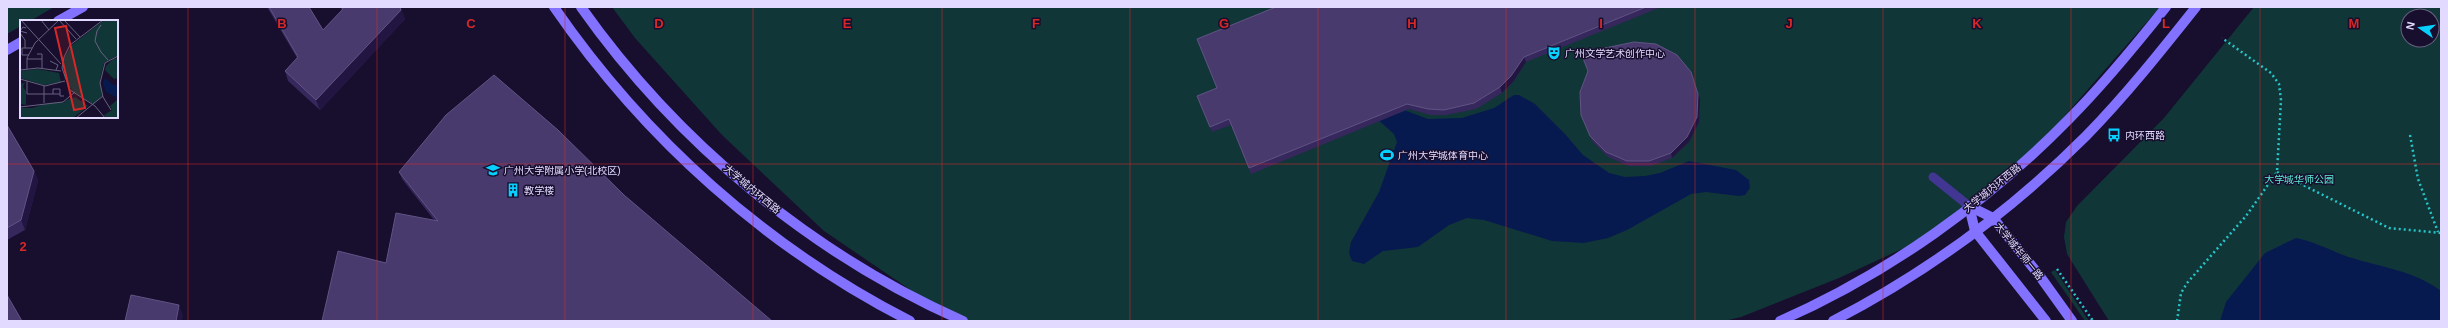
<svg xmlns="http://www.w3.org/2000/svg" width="2448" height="328" font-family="Helvetica,'Noto Sans SC',sans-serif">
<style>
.green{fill:#113638;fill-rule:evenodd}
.water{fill:#061a50}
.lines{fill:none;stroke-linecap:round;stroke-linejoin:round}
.path{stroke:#25c5c9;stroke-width:2.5;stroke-dasharray:2 3;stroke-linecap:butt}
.lane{stroke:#413691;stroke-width:9}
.secondary{stroke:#8272ff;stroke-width:10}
.wall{fill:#36275c}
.shaded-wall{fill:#221542}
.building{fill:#493a6e;stroke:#615384}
.grid{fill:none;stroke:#d62828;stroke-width:1;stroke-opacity:0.55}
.labels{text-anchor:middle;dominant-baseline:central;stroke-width:3;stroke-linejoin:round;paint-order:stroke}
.poi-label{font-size:10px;fill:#e3dbff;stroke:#170f2d;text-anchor:start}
.park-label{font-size:10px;fill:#5bebd4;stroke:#170f2d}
.street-label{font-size:10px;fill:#e3dbff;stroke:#170f2d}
.inset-road{fill:none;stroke:#696181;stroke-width:1}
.view{fill:#d62828;fill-opacity:0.15;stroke:#d62828;stroke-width:2}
.inset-edge{fill:none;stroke:#e3dbff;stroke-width:2}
.grid-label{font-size:13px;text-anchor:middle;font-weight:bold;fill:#d62828;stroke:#170f2d;stroke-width:3;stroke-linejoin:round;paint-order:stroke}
</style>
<rect width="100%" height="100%" fill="#170f2d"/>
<g class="green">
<polygon points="7,7 54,7 30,21 21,21 21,26 7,34"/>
<polygon points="612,7 2160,7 2012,176 1928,237 1839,278 1741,317 1724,321 969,321 943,312 824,231 722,135 635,38"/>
<path d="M2254,7H2441V321H2109L2067,254L2064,237L2066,222L2077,206L2164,118ZM2408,16H2432V40H2408Z"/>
<polygon points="2055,270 2089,321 2085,321 2051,272"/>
</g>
<g class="water">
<polygon points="1514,95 1519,95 1535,104 1565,134 1583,155 1609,173 1625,177 1645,176 1660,173 1689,161 1736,170 1749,180 1750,188 1745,195 1739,196 1706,192 1691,194 1627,230 1608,238 1584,243 1552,241 1484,220 1467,218 1449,225 1418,247 1383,251 1364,264 1352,261 1349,253 1351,242 1379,192 1397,142 1394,134 1376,118 1404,110 1428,119 1462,118 1494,108"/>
<path d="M2296,238C2314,242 2326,248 2343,255C2376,267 2412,269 2441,291V321H2220L2226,302L2265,253Z"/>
</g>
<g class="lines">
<g class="path">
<polyline points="2410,135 2418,179 2438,232"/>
<polyline points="2277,172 2389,228 2441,233"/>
<polyline points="2057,269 2093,321"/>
<polyline points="2177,321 2181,293 2187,283 2246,216 2277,172 2281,100 2279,84 2271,73 2222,38"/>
</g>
<polyline class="lane" points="1933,177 1969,206"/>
<g class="secondary">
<path d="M554,7C645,139 767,248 910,321"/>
<path d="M581,7C677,143 812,254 963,321"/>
<polyline points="58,21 83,7"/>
<polyline points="7,50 21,42"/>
<polyline points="1969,206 1993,218 2039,275 2072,321"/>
<polyline points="1969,206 1975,231 2046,321"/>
<path d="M1780,321C1887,274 1987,203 2069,119C2104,84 2135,46 2166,7"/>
<path d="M1833,321C1926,273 2012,210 2086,136C2126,95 2161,51 2196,7"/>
</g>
</g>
<g class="wall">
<polygon points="267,7 309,7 323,30 342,10 340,7 400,7 405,19 320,110 288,81 285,71 297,58"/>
<polygon points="1276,7 1661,7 1526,62 1513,82 1502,93 1476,109 1446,115 1430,115 1409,109 1251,174 1231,125 1212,132 1199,101 1216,88"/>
<polygon points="1700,99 1699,122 1689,142 1672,158 1651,166 1629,166 1608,157 1592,141 1581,115"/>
<polygon points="7,125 34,171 38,181 25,230 7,240"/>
<polygon points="558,130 386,263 434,220 402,179 399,172"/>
</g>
<g class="shaded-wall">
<polygon points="401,10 405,19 320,110 316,100"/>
<polygon points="1524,57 1526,62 1513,82 1502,93 1500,87"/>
<polygon points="1691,72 1700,99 1699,122 1689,142 1672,158 1671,153"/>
<polygon points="34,171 38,181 25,230 21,220"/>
<polygon points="179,305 183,315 182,321 176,321"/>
</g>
<g class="building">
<polygon points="269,7 309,7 323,30 343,9 342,7 400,7 401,10 316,100 285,71 298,57"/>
<polygon points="1276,7 1646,7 1524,57 1511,76 1500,87 1474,103 1444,110 1428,109 1407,104 1249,168 1229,119 1210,127 1197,96 1217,88 1197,39"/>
<polygon points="1634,42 1656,44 1677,55 1691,72 1698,94 1697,117 1687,137 1671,153 1649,161 1627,161 1606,152 1590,136 1581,115 1580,92 1588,71 1581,53"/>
<polygon points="494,75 558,130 624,195 772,321 322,321 338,251 386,263 396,213 438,221 399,172 446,115"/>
<polygon points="7,125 34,171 21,220 7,228"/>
<polygon points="7,295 22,321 7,321"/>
<polygon points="131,295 179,305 176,321 125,321"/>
</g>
<path class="grid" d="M188,7V321M377,7V321M565,7V321M753,7V321M942,7V321M1130,7V321M1318,7V321M1506,7V321M1695,7V321M1883,7V321M2071,7V321M2260,7V321M7,164H2441"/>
<defs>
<g id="theatre-bare" transform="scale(1.08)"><path d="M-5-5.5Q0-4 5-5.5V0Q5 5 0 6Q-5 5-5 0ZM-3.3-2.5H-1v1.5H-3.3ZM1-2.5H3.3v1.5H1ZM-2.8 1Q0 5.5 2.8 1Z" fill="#07d0ff" stroke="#170f2d" stroke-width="2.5" paint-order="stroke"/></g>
<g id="bus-bare" transform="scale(1.08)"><path d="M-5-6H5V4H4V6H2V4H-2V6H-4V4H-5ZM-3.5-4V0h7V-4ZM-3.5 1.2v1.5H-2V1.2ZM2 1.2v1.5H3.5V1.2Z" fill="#07d0ff" stroke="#170f2d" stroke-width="2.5" paint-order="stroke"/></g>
<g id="stadium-bare" transform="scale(1.08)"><path d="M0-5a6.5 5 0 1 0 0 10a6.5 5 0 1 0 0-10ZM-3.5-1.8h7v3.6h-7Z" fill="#07d0ff" stroke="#170f2d" stroke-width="2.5" paint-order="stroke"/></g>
<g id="school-bare" transform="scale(1.08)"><path d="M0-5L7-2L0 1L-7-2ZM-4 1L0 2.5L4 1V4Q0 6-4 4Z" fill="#07d0ff" stroke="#170f2d" stroke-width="2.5" paint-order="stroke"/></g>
<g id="building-bare" transform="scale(1.08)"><path d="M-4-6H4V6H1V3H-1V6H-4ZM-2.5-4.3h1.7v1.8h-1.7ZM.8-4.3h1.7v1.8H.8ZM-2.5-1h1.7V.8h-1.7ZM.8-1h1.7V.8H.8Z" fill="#07d0ff" stroke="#170f2d" stroke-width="2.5" paint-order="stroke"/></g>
</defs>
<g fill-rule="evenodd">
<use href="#theatre-bare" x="1554" y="53"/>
<use href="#bus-bare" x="2114" y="135"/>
<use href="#stadium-bare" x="1387" y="155"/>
<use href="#school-bare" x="493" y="170"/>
<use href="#building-bare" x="513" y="190"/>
</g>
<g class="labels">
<g class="poi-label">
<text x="1565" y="53">广州文学艺术创作中心</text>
<text x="2125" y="135">内环西路</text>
<text x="1398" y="155">广州大学城体育中心</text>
<text x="504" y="170">广州大学附属小学(北校区)</text>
<text x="524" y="190">教学楼</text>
</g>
<g class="park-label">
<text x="2299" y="179">大学城华师公园</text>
</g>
<g class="street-label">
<text transform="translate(1992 188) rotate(-39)">大学城内环西路</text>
<text transform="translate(752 189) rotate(40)">大学城内环西路</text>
<text transform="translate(2019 251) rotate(51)">大学城华师一路</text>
</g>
</g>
<g transform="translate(20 20)">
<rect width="98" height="98" fill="#170f2d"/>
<path d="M84,0H98V35L84,43L80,59L82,76L73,84L53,72L44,57L43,40L52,25ZM98,38V58L94,59L85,50L86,46L93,39ZM18,49L39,53L41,62L24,65L0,58V51ZM0,61L2,64L5,62L3,67L6,71V85L0,84ZM53,77L50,80L48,81L55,77L68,86L53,98H0V88H12L29,83H43L46,82L39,83H27L11,87L28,83L43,82ZM97,80L98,98H86L84,95L92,90L90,86Z" fill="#113638"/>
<path d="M85,58L93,65H98V78L86,72L83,63Z" fill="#061a50"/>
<path class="inset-road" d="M1,0L41,44M21,0L29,10M39,0L56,19M44,0L60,17M83,0L50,25L44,37L42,48L50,70L75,86L85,98M81,5L77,11L75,21L81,32L88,40M6,8L3,7L0,11L7,13M0,13L5,20V28M17,34H22V48M9,35H2V28H12M7,39H22M30,41L38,45L36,50M7,49V38L15,23L39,0M0,50L18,48L41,51M0,59L25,66L45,61M7,61V74H40M33,74V69H40V76H44M24,83V66M73,84L83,76M0,87L43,82L55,72M91,90L83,77L80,63L85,43L98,36M56,98L73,84"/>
<path class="view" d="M46,6L65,88L54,90L35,8Z"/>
<rect width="98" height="98" class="inset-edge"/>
</g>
<g class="grid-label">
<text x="282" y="28">B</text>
<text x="471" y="28">C</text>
<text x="659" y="28">D</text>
<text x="847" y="28">E</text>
<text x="1036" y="28">F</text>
<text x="1224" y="28">G</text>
<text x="1412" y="28">H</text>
<text x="1601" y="28">I</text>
<text x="1789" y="28">J</text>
<text x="1977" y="28">K</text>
<text x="2166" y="28">L</text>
<text x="2354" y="28">M</text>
<text x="23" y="251">2</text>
</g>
<rect width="2448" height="328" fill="none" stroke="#e3dbff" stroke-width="16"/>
<g transform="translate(2420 28) rotate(283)"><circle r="19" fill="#170f2d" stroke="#696181"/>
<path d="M0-3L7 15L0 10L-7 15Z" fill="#07d0ff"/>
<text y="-6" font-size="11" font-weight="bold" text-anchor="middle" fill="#e3dbff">N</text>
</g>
</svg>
